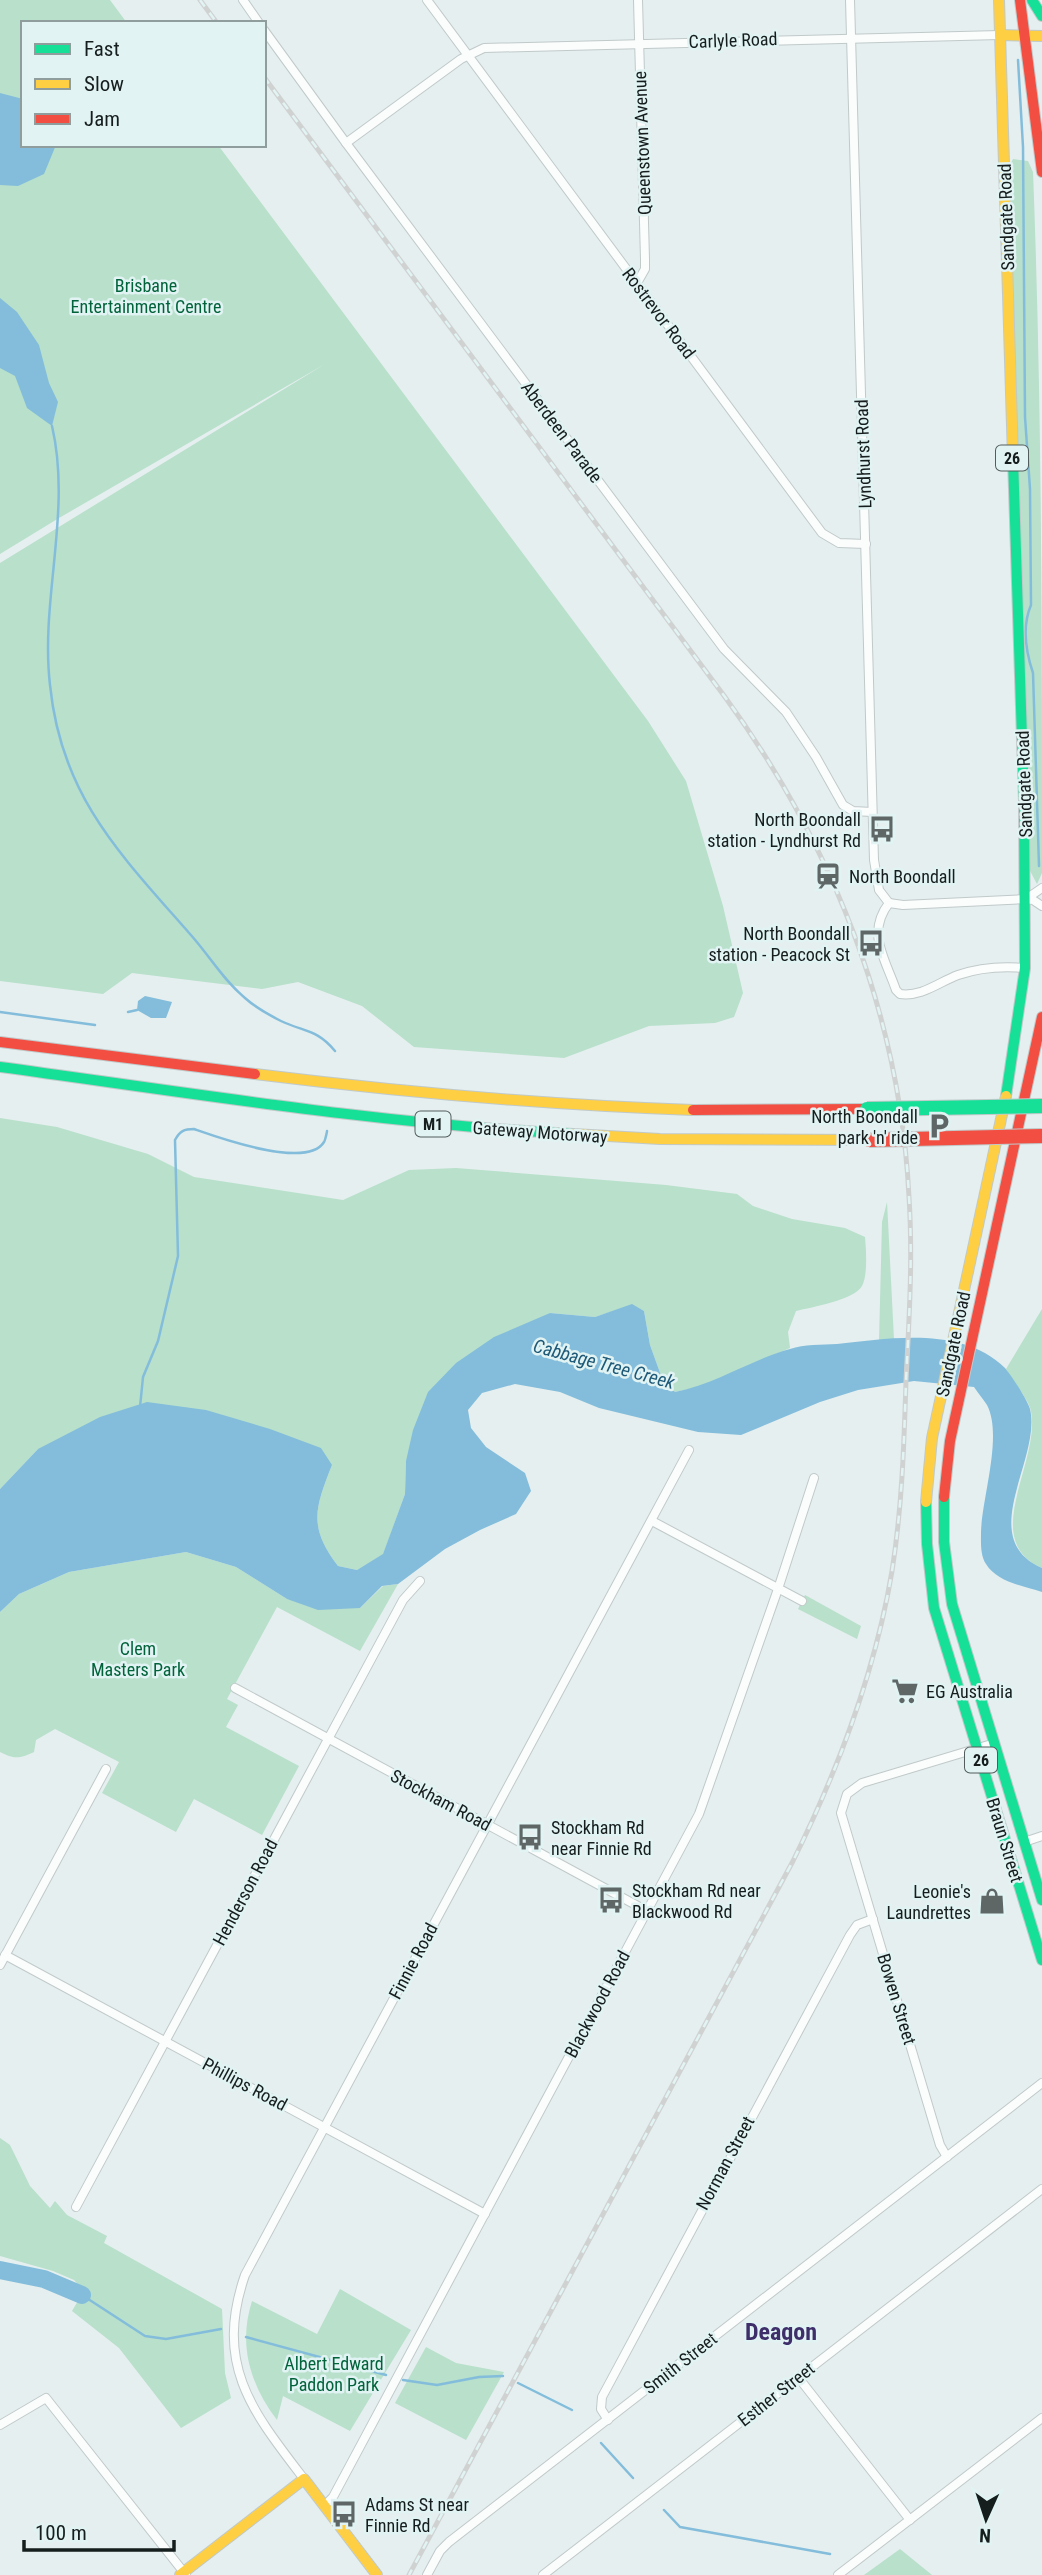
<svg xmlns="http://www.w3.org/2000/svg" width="1042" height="2575" font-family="'Roboto Condensed',sans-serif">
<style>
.green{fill:#b8e0cb}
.water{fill:#83bddb}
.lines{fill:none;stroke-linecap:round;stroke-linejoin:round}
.stream{stroke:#83bddb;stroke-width:2.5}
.river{stroke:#83bddb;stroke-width:18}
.street-casing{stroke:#c1c9c9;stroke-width:10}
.fast-casing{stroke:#c1c9c9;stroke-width:12}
.slow-casing{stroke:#c1c9c9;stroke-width:12}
.jam-casing{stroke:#c1c9c9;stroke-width:12}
.street{stroke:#fbfdfd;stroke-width:8}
.fast{stroke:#16e098;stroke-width:10}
.slow{stroke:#ffcf43;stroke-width:10}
.jam{stroke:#f24e42;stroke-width:10}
.rail-casing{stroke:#d0d2d2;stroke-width:5}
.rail{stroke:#e1f3f3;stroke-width:2.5;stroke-dasharray:8;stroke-linecap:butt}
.fast-bridge-casing{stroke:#c1c9c9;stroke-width:16;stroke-linecap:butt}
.jam-bridge-casing{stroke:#c1c9c9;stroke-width:16;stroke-linecap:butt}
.fast-bridge{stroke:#16e098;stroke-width:14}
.jam-bridge{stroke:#f24e42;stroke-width:14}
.labels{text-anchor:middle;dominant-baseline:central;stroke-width:5;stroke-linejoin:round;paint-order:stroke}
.shield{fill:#e1f3f3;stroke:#535d5d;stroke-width:2}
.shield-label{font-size:16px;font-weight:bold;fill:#161d1d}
.street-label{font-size:18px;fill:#161d1d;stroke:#e1f3f3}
.park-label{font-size:18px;fill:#02633b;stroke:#e1f3f3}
.poi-label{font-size:18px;fill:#161d1d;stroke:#e1f3f3;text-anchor:start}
.water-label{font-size:19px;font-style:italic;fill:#1e5977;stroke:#e1f3f3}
.district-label{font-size:24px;font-weight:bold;fill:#3e2e6a;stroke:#e1f3f3}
</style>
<rect width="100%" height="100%" fill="#e5efef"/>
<g class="green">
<polygon points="0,0 110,0 127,23 23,23 23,145 218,145 648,721 686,781 723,906 743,993 734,1017 715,1023 649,1026 564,1058 414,1047 362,1006 298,982 262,989 132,973 103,994 0,981 0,563 325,364 59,518 0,554"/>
<path d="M1013,159L1028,161L1033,172C1042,406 1042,640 1042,873L1037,884L1029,869L1007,171Z"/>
<path d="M0,1118L57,1127L148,1154L194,1177L343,1200L409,1170L456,1168L666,1185L737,1194L753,1206L792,1219L845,1228L865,1237C866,1249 868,1275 862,1286C854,1300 812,1307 796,1311L788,1332L790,1348L699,1387L675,1392L663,1381L650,1345L644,1311L632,1305L595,1317L550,1313L406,1461L405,1494L383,1555L357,1570L338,1566C308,1527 315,1508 332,1465L38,1449L0,1489Z"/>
<polygon points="887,1202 894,1340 879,1342 882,1222"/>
<path d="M1042,1309V1568C978,1540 1041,1463 1031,1411C1028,1398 1013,1382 1006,1369Z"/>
<path d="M186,1552L236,1567L287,1599L360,1608L383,1586L398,1584L360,1651L277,1607L227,1699L238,1705L226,1727L299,1766L262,1835L194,1799L176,1832L102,1793L119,1762L55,1729L36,1740L34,1752C19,1759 14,1759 0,1752V1612L19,1594L69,1572Z"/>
<polygon points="805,1595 861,1626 857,1639 798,1609"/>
<polygon points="0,2138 10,2145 30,2186 50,2208 55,2201 67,2215 107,2236 104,2243 222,2309 225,2373 231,2398 181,2428 119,2348 72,2311 84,2291 74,2280 53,2271 0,2256"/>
<path d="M340,2289L411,2330L350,2431L283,2396L277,2420C250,2384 238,2345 252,2301L317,2334Z"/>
<polygon points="426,2347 456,2363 504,2372 466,2440 395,2403"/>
<polygon points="900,2549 932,2575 864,2575"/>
</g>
<g class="water">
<polygon points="0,93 23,99 23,145 56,145 44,174 18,186 0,185"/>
<polygon points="0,298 17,312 39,345 49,383 58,402 52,426 27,408 15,376 0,368"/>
<polygon points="145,996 172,1002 166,1018 151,1018 137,1010 138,1001"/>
<path d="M632,1304L644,1311L650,1345L663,1381L675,1392C716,1384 750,1360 790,1349C804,1344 822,1345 837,1344C891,1338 963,1326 1005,1368C1011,1375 1027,1399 1030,1409C1042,1459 974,1538 1042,1568V1592C1023,1586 997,1582 986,1564C980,1555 981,1542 981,1532C982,1497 1003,1436 987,1405C983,1399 978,1393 974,1387L914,1381L858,1390L820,1402L741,1435L698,1432L599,1408L560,1392L515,1384L482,1393L468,1410L471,1428L486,1447L525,1473L531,1491L516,1514L480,1530L445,1549L398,1584L382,1586L360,1608L318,1610L287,1599L236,1567L186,1552L69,1572L19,1594L0,1612V1489L38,1449L100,1417L147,1402L206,1410L270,1429L321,1448L332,1465C315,1508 308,1527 338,1566L357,1570L383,1554L405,1494L406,1461L413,1430L428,1392L456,1363L494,1337L550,1313L595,1317Z"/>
</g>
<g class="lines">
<g class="stream">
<path d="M1018,60L1023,147L1025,417L1030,489L1031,605C1022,626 1026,652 1033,673L1039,866"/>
<path d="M52,426C72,512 40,599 50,685C61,796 120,854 190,934C209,955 223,980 245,998C255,1007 269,1015 281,1021C304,1032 317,1029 335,1051"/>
<polyline points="0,1012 95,1025"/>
<polyline points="128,1012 137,1010"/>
<path d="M140,1407L143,1377L158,1341L178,1256L175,1140C180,1131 184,1129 194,1129C217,1137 307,1170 324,1142C325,1141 327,1132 327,1131"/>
<polyline points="82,2295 145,2336 166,2339 221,2329"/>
<polyline points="246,2337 386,2375"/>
<polyline points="403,2380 437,2385 479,2377 503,2376"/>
<polyline points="518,2383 572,2410"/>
<polyline points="601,2443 633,2478"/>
<polyline points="664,2510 680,2527 830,2554"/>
</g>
<polyline class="river" points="0,2270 44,2279 82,2295"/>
<g class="street-casing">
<g id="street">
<polyline points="243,0 259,23"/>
<polyline points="427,0 822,533 839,543 866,544"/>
<polyline points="850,0 874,860 879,890 889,903"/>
<polyline points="264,30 346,143 724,649 786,712 816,757 843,805 853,811 872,812"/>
<polyline points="346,143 461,59 484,48 1000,35"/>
<polyline points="637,283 645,269 645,259 638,0"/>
<polyline points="1026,899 1042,888"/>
<path d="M889,903C866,933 885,958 896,990L900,994C922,997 939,982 958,975C981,967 1002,966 1025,968"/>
<polyline points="889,903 903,905 1026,899 1033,900 1042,906"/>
<polyline points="652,1521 802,1601"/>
<polyline points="235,1688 647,1911"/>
<polyline points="1024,1842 1042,1836"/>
<polyline points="5,1955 485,2214"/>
<polyline points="0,1965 106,1769"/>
<polyline points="947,2157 940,2145 841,1813 847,1794 862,1783 995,1743"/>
<polyline points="76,2207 403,1600 420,1581"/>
<polyline points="798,2377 910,2520"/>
<polyline points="608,2420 601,2409 602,2397 850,1935 857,1925 873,1919"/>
<polyline points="0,2425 46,2398 186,2575"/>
<path d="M304,2479C252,2411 214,2365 245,2275L689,1450"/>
<polyline points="324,2506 333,2497 699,1814 778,1589 814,1478"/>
<polyline points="427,2575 440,2551 449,2542 1042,2083"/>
<polyline points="543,2575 1042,2189"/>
<polyline points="838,2575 1042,2418"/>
</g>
</g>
<g class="fast-casing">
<g id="fast">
<polyline points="1032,0 1042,16"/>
<path d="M0,1067C191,1093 381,1124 573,1134"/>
<polyline points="1006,1096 1025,968 1024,801 1013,458"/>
<polyline points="944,1497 944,1542 952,1604 1042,1900"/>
<polyline points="926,1502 927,1544 934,1608 1042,1960"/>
</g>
</g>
<g class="slow-casing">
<g id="slow">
<polyline points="999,0 1013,458"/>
<polyline points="1000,35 1042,36"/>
<path d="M255,1074C401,1092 547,1105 693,1110"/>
<polyline points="573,1134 660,1139 869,1140"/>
<polyline points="926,1502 932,1438 1006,1096"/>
<polyline points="180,2575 304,2479 377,2575"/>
</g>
</g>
<g class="jam-casing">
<g id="jam">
<polyline points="1020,0 1042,172"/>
<polyline points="0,1042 255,1074"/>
<polyline points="693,1110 867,1109"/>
<polyline points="944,1497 950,1441 1042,1017"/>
</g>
</g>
<use href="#street" class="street"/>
<use href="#fast" class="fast"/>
<use href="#slow" class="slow"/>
<use href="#jam" class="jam"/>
<g class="rail-casing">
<g id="rail">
<polyline points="200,0 217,23"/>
<path d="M264,77L725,697C832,844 900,1014 909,1197C913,1259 909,1320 906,1381C904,1445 902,1508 892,1571C875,1673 839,1768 793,1861L409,2575"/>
</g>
</g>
<use href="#rail" class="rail"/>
<g class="fast-bridge-casing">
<polyline id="fast-bridge" points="867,1109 1042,1106"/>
</g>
<g class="jam-bridge-casing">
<polyline id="jam-bridge" points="869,1140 1042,1136"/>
</g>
<use href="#fast-bridge" class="fast-bridge"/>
<use href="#jam-bridge" class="jam-bridge"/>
</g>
<defs>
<g id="bus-bare" transform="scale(2.1)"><path d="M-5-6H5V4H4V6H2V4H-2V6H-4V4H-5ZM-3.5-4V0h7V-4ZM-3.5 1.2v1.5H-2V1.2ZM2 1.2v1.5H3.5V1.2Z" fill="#5e6666" stroke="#e1f3f3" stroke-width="2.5" paint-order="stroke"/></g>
<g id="station-bare" transform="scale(2.1)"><path d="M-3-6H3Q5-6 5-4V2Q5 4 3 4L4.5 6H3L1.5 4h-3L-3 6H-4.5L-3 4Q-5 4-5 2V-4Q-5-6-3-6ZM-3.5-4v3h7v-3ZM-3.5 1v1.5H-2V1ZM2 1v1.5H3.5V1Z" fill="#5e6666" stroke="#e1f3f3" stroke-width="2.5" paint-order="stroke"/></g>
<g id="parking-bare" transform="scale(2.1)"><path d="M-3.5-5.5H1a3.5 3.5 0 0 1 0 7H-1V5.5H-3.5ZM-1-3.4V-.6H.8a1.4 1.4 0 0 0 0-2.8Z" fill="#5e6666" stroke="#e1f3f3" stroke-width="2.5" paint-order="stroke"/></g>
<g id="supermarket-bare" transform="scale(2.1)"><path d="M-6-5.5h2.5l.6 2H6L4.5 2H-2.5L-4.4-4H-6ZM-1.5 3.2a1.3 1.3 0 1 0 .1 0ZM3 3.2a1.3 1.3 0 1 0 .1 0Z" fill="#5e6666" stroke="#e1f3f3" stroke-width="2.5" paint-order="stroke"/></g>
<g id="shop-bare" transform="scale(2.1)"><path d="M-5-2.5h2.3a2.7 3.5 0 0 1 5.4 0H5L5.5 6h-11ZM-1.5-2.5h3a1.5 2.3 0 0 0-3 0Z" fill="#5e6666" stroke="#e1f3f3" stroke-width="2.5" paint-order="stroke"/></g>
</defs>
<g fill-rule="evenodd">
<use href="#bus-bare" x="882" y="829"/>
<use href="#station-bare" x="828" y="876"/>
<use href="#bus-bare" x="871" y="943"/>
<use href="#parking-bare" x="939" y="1126"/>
<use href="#supermarket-bare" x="905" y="1691"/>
<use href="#bus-bare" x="530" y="1837"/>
<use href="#bus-bare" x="611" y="1900"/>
<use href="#shop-bare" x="992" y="1901"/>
<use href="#bus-bare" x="344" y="2514"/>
</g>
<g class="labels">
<g class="shield">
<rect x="996" y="445.5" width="32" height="25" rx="5"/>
<rect x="415.5" y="1111.5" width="35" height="25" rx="5"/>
<rect x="965" y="1747.5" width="32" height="25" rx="5"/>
</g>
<g class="shield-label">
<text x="1012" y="458">26</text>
<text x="433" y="1124">M1</text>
<text x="981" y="1760">26</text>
</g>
<g class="street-label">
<text transform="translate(733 40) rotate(-2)">Carlyle Road</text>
<text transform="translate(642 143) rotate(-92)">Queenstown Avenue</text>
<text transform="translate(1006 217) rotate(-92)">Sandgate Road</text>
<text transform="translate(659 313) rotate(53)">Rostrevor Road</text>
<text transform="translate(562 432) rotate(53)">Aberdeen Parade</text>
<text transform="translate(863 454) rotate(-92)">Lyndhurst Road</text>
<text transform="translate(1024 784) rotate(-92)">Sandgate Road</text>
<text transform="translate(540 1132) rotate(4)">Gateway Motorway</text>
<text transform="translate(953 1344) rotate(-78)">Sandgate Road</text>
<text transform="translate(441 1800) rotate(28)">Stockham Road</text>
<text transform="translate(1005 1840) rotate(73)">Braun Street</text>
<text transform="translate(245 1892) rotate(-62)">Henderson Road</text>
<text transform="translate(413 1961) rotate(-62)">Finnie Road</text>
<text transform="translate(897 1999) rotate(73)">Bowen Street</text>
<text transform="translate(597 2004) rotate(-62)">Blackwood Road</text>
<text transform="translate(245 2084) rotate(28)">Phillips Road</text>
<text transform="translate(725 2163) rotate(-62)">Norman Street</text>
<text transform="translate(680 2363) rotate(-38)">Smith Street</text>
<text transform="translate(776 2394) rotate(-38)">Esther Street</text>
</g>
<g class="park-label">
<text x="146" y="285">Brisbane<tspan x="146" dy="21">Entertainment Centre</tspan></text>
<text x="138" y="1648">Clem<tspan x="138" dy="21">Masters Park</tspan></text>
<text x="334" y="2363">Albert Edward<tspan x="334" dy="21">Paddon Park</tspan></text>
</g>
<g class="poi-label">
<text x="861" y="819" text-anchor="end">North Boondall<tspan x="861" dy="21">station - Lyndhurst Rd</tspan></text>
<text x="849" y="876">North Boondall</text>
<text x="850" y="933" text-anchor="end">North Boondall<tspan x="850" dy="21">station - Peacock St</tspan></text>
<text x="918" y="1116" text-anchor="end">North Boondall<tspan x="918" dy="21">park 'n' ride</tspan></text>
<text x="926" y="1691">EG Australia</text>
<text x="551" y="1827">Stockham Rd<tspan x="551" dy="21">near Finnie Rd</tspan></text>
<text x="632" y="1890">Stockham Rd near<tspan x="632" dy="21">Blackwood Rd</tspan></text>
<text x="971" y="1891" text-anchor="end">Leonie's<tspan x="971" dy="21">Laundrettes</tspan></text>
<text x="365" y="2504">Adams St near<tspan x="365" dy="21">Finnie Rd</tspan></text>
</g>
<g class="water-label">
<text transform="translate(604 1364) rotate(15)">Cabbage Tree Creek</text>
</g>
<g class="district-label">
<text x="781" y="2332">Deagon</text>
</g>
</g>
<rect x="21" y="21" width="245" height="126" fill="#e1f3f3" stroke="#909d9d" stroke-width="2"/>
<rect x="35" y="44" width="35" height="10" fill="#16e098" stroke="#909d9d" stroke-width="2"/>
<text x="84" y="56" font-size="21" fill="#161d1d">Fast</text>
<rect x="35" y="79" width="35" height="10" fill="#ffcf43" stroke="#909d9d" stroke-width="2"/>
<text x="84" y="91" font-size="21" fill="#161d1d">Slow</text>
<rect x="35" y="114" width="35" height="10" fill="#f24e42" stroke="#909d9d" stroke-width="2"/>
<text x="84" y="126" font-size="21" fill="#161d1d">Jam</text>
<g transform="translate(986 2519) rotate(183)" stroke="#e1f3f3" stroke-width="5" paint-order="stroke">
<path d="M0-5L12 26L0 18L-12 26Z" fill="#161d1d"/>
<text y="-10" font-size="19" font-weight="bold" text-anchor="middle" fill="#161d1d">N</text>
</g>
<path d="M24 2540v10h150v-10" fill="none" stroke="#161d1d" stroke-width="3.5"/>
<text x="35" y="2540" font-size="21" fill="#161d1d" stroke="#e1f3f3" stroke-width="5" paint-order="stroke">100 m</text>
</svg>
